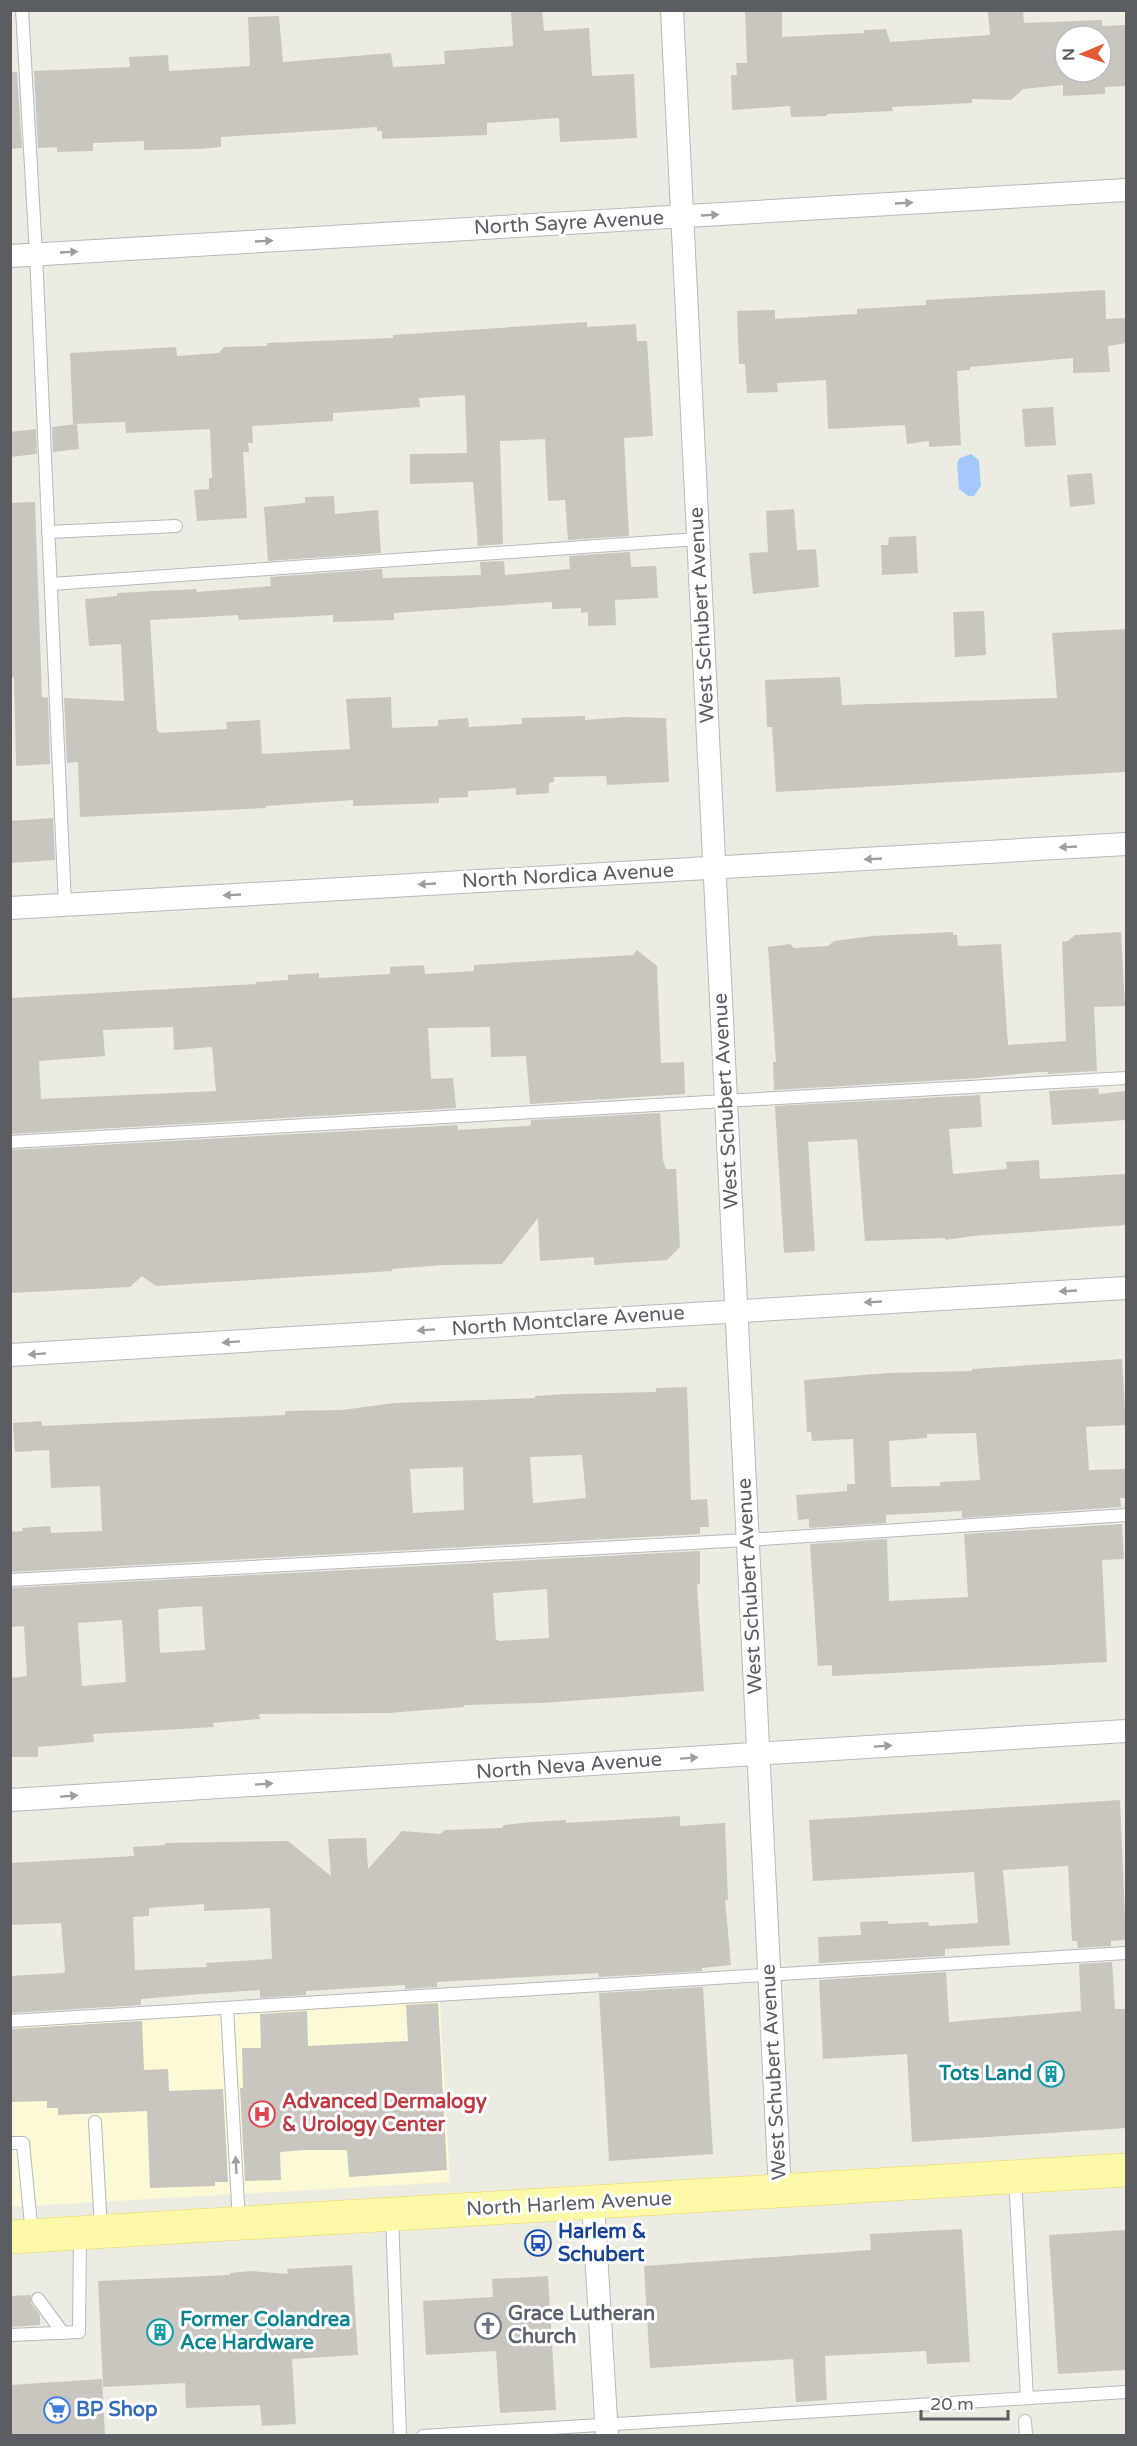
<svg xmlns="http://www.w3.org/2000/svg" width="1137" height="2446" font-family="'Varela Round',sans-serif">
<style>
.commercial{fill:#fcf9d7}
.water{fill:#a3c8fb}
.building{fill:#c8c6bf;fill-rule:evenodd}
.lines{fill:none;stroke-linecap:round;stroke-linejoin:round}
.lane-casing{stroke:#b7b9be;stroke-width:14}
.street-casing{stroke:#b7b9be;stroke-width:24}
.primary-casing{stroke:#ebd85c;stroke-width:34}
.lane{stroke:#fff;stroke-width:12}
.street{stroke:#fff;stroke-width:22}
.primary{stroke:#fcfaa8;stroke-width:33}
.oneway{fill:#9c9ea1}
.labels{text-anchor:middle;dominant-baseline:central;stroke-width:6;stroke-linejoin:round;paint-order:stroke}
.street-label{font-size:20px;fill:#5a5d62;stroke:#fff}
.culture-label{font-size:20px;font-weight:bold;fill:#0d838f;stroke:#fff;text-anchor:end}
.health-label{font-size:20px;font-weight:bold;fill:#be3a42;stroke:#fff;text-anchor:start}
.transit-label{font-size:20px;font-weight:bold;fill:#164399;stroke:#fff;text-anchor:start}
.worship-label{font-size:20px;font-weight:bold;fill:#5b616d;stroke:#fff;text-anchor:start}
.shop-label{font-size:20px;font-weight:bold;fill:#366cbe;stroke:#fff;text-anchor:start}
</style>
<rect width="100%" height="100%" fill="#edece2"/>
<polygon class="commercial" points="440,2001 450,2182 11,2207 11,2027"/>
<polygon class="water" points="971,454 979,460 981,486 974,496 968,496 959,489 957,463 960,458"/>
<g class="building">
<polygon points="511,10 542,10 544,31 589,28 592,76 634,74 637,138 560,142 559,118 487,123 487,135 382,139 382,131 377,131 377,127 221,137 221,147 198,149 144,150 144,141 93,143 93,151 57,152 57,147 38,148 34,71 130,67 129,57 168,55 169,71 250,66 248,17 279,16 283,62 391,53 393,67 445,64 444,51 513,46"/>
<path d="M745,10H782V37L864,33V30L886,29L890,42L990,35L988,12L1023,10L1024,23L1102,20V26L1126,25V86L1105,87V94L1063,96V85L1023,89L1011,100L972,99V103L892,107L893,111L827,114V116L791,117L790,106L732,110L731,75H737L736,63H747ZM1065,36H1101V72H1065Z"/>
<polygon points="10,72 17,72 22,148 10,149"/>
<polygon points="1105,290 1106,319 1126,318 1126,343 1108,346 1110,372 1073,373 1073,358 970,367 970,370 957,371 961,445 929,447 929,441 907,444 905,425 828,429 826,380 777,383 778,392 747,393 745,364 739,364 737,311 775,310 775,319 857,314 857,309 926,305 926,300"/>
<polygon points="587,322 587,327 636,324 637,341 647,341 653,436 624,438 629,536 568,540 565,500 548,501 545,439 500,441 503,544 478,546 473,482 410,484 410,454 467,453 465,395 419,398 420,407 333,413 333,421 252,426 253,443 248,443 249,452 243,452 247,518 197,521 194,490 209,489 209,478 212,478 210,429 126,433 125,422 73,424 70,353 176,347 177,356 219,353 224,347 267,346 267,343 393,338 393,335"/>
<polygon points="1053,407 1056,445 1025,447 1022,409"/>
<polygon points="77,424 79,449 53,452 52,427"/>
<polygon points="36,429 37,454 10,457 10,432"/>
<polygon points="1092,473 1095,504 1070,507 1067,475"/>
<polygon points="334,496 335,514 378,510 381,553 268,561 264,507 305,503 305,497"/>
<polygon points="35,502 42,697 48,698 50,764 16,766 14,677 10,677 10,503"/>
<polygon points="794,509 797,550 816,549 819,587 753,594 749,553 768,552 766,511"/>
<polygon points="916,536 918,573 882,575 881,545 888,545 889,537"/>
<polygon points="630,552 631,567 656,566 658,598 615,600 616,625 588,626 588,612 581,613 581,608 552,609 552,602 394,613 394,620 333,622 333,615 239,620 238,615 150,620 157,730 160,733 227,729 226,722 260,720 262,754 350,749 346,699 391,697 392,728 438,726 438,720 468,718 469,727 522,724 522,718 585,716 585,720 624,717 666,718 669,782 607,785 606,776 554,777 554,782 549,783 549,793 516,795 516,788 468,791 468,797 439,798 439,803 353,806 353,800 266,806 266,808 80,817 78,762 67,763 64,698 124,701 121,644 89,646 85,599 117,596 117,593 196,589 197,592 271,586 270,577 382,569 383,578 481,575 480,562 504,561 505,575 570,569 569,556"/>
<polygon points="984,611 986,655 955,657 953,612"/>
<polygon points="1126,629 1126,772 776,792 772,727 767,727 765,680 840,677 842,705 1057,698 1052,633"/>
<polygon points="53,818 55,860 10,863 10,821"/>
<polygon points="953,932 953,935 957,935 958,946 1001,944 1008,1045 1066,1041 1062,942 1068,941 1075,935 1121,932 1125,1006 1094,1007 1097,1071 1048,1074 1048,1072 1038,1072 979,1078 774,1090 773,1062 776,1062 768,947 790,944 794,948 828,946 834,941 872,936"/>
<path d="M637,950L657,966L661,1063L684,1062L685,1094L530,1104L526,1056L491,1057L490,1027L428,1028L431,1079L453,1078L456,1108L10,1134V998L256,984V982L288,980V975L319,973V978L390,974V967L424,965L425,974L474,971V965L633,955ZM173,1027L174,1050L212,1047L216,1091L41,1099L39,1061L105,1056L103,1030Z"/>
<polygon points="1098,1088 1099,1094 1126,1091 1126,1120 1052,1125 1049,1091"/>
<polygon points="980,1095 982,1127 949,1129 953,1174 1007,1169 1006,1162 1039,1160 1040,1179 1126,1174 1126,1225 973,1236 945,1240 945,1238 865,1241 857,1139 808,1142 815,1251 784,1253 775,1106"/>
<polygon points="660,1113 663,1160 666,1169 676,1169 680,1247 667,1260 594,1265 594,1257 540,1261 538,1218 502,1264 444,1265 392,1269 392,1271 156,1286 142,1276 130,1287 10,1293 10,1150 457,1125 458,1130 528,1126 531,1125 531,1120"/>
<path d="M1122,1359L1126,1425L1086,1427L1089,1470L1126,1469V1498H1120L1121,1507L962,1518V1511L886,1515V1523L809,1528V1519L798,1520L796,1495L847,1491V1484H855L853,1439L812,1441L811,1432H807L804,1380L887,1373L972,1371V1369ZM976,1433L980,1480L940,1482V1486L891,1487L889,1441L927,1438V1434Z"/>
<path d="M687,1387L691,1500L707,1499L709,1527H700V1534L10,1572V1532L23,1531L22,1528L50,1526L51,1533L102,1531L100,1486L51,1488L49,1450L15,1452L13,1423L41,1421L42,1426L285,1415V1411L342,1410L394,1403L535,1398V1396L567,1394L656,1392V1388ZM582,1455L586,1498L533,1503L530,1457ZM463,1467L464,1510L413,1513L410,1469Z"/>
<polygon points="1122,1524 1124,1559 1102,1560 1107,1662 832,1676 832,1665 818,1666 810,1544 887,1539 889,1601 968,1597 964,1534"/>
<path d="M700,1551V1584H697L704,1691L542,1703L464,1705V1707L388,1713L259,1714L260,1719L213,1723L214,1727L93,1734L94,1742L38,1747V1757H10V1678L27,1676L24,1626L10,1627V1588ZM547,1589L549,1638L499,1641L496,1639L493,1593ZM202,1606L205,1650L160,1653L158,1609ZM122,1620L126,1682L82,1686L78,1623Z"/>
<polygon points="1120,1800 1126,1940 1111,1941 1111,1946 1078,1948 1077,1941 1072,1941 1068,1866 1003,1870 1010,1945 945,1949 945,1956 819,1963 818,1937 861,1935 860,1922 888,1921 888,1924 928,1922 929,1926 978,1923 974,1872 813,1881 809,1820"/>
<path d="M680,1816V1826L725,1823L728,1900H725L731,1965L702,1968V1971L599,1977L598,1973L437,1982V1987L405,1989V1985L306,1991V1995L260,1998V1990L201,1994L141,1999V2005L10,2013V1976L63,1973L65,1971L61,1923L10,1925V1863L134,1856L133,1847L165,1845V1843L288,1841L331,1876L328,1839L366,1838L368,1869L402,1831L440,1834L445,1830L502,1828L504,1825L532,1822L566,1820V1823ZM204,1904V1911L270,1908L272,1959L206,1963L207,1967L135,1970L133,1917L149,1916V1908Z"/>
<polygon points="1112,1962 1115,2009 1126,2009 1126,2128 912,2142 907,2054 823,2059 819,1980 946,1972 949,2022 1081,2011 1079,1964"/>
<polygon points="703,1987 713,2154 609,2161 599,1993"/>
<polygon points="438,2003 447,2170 349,2177 347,2150 304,2150 280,2152 281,2180 245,2181 240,2088 243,2088 242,2048 261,2048 260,2014 307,2011 308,2046 408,2041 406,2005"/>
<polygon points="142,2021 144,2070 168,2069 169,2091 223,2089 228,2182 215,2182 215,2186 150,2188 147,2111 58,2115 58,2108 47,2108 47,2101 10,2102 10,2029"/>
<polygon points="962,2229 970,2362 927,2364 926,2351 825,2356 827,2400 796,2402 793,2359 650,2368 644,2266 871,2250 870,2234"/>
<polygon points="1126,2230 1126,2370 1058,2374 1049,2235"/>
<polygon points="352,2265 358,2355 292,2359 296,2424 262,2426 260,2405 186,2408 185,2383 103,2387 98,2281 230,2275 230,2273 252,2271 288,2274 287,2269"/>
<polygon points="548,2276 556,2410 500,2413 496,2351 426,2355 423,2301 493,2297 492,2279"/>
<polygon points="31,2295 31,2303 40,2315 40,2325 10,2327 10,2296"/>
<polygon points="102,2379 105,2436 10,2436 10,2385"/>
</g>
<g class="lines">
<g class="lane-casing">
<g id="lane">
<polyline points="22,10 36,254 65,905"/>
<polyline points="48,532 176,526"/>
<polyline points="51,584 698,539"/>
<polyline points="10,1142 1126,1078"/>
<polyline points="10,1580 747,1540 1126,1515"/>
<polyline points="227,2008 239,2222"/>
<polyline points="10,2021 1126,1953"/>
<polyline points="95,2122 101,2229"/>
<polyline points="10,2143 23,2143 32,2235"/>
<polyline points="1015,2178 1027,2398"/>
<polyline points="392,2215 400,2436"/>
<polyline points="38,2299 63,2333"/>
<polyline points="10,2335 79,2332 80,2234"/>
<polyline points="1025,2421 1026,2436"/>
<polyline points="423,2436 1126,2392"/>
</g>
</g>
<g class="street-casing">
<g id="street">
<polyline points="672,10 780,2191"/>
<polyline points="10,256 1126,190"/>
<polyline points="10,908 1126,844"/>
<polyline points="10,1355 1126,1288"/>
<polyline points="10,1800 1126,1731"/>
<polyline points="593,2202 607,2436"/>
</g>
</g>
<g class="primary-casing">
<polyline id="primary" points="10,2237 1126,2170"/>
</g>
<use href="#lane" class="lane"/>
<use href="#street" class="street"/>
<use href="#primary" class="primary"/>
</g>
<defs><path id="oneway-solid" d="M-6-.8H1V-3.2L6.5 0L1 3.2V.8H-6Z" transform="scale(1.5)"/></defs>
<g class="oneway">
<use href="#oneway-solid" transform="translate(904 203) rotate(-3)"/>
<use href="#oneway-solid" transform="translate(710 215) rotate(-3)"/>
<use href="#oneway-solid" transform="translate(264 241) rotate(-3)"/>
<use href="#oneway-solid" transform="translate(69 252) rotate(-3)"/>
<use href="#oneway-solid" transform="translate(1068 847) rotate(177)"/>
<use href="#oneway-solid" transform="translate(873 859) rotate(177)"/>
<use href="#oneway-solid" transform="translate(427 884) rotate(177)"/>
<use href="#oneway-solid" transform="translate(232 895) rotate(177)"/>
<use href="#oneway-solid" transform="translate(1068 1291) rotate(177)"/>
<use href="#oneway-solid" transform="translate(873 1302) rotate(177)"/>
<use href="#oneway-solid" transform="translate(426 1330) rotate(176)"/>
<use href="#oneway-solid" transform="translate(231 1342) rotate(176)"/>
<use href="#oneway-solid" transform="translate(37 1354) rotate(176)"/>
<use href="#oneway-solid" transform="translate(883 1746) rotate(-4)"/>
<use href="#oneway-solid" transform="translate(689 1758) rotate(-4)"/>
<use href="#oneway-solid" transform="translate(264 1784) rotate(-4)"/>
<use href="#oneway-solid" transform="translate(69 1796) rotate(-4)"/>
<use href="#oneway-solid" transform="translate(236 2165) rotate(-93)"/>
</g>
<defs>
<g id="building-ring" transform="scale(1.35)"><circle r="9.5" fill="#fff" stroke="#0f9aa8" stroke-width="1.5"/><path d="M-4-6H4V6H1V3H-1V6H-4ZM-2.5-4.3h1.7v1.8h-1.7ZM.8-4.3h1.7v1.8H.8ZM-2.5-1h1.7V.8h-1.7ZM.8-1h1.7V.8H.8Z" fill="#0f9aa8"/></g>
<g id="hospital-ring" transform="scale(1.35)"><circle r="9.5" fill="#fff" stroke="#e0444e" stroke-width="1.5"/><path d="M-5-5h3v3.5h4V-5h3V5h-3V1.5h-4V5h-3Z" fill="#e0444e"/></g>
<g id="bus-ring" transform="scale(1.35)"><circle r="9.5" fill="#fff" stroke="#1a4fb4" stroke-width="1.5"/><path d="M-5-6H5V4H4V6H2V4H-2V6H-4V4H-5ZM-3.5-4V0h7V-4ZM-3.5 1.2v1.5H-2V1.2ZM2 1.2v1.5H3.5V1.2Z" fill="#1a4fb4"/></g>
<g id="church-ring" transform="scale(1.35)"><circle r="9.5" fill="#fff" stroke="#6b7280" stroke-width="1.5"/><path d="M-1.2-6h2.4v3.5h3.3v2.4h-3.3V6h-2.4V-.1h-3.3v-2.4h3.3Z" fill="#6b7280"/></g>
<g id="supermarket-ring" transform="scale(1.35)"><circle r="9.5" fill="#fff" stroke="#3f7fe0" stroke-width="1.5"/><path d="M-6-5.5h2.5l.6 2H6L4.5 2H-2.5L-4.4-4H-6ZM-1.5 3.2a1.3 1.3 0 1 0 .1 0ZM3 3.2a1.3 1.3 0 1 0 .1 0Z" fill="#3f7fe0"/></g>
</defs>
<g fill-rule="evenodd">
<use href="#building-ring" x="1051" y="2074"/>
<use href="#hospital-ring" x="262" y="2114"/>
<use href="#bus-ring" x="538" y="2243"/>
<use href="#church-ring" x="488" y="2326"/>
<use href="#building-ring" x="160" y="2332"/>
<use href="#supermarket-ring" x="57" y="2410"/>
</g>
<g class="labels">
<g class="street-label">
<text transform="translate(569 223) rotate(-3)">North Sayre Avenue</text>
<text transform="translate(702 615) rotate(-93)">West Schubert Avenue</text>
<text transform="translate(568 876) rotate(-3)">North Nordica Avenue</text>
<text transform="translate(726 1101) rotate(-93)">West Schubert Avenue</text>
<text transform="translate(568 1321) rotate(-4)">North Montclare Avenue</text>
<text transform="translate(750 1586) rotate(-93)">West Schubert Avenue</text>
<text transform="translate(569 1766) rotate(-4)">North Neva Avenue</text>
<text transform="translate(774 2072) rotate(-93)">West Schubert Avenue</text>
<text transform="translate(569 2204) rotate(-3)">North Harlem Avenue</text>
</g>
<g class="culture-label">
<text x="1032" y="2074">Tots Land</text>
<text x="180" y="2320" text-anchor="start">Former Colandrea<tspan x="180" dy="23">Ace Hardware</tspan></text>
</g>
<g class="health-label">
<text x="282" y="2102">Advanced Dermalogy<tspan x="282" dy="23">&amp; Urology Center</tspan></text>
</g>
<g class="transit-label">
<text x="558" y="2232">Harlem &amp;<tspan x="558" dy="23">Schubert</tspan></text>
</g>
<g class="worship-label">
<text x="508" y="2314">Grace Lutheran<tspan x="508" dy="23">Church</tspan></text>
</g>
<g class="shop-label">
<text x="76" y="2410">BP Shop</text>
</g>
</g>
<rect width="1137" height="2446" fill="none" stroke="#5a5d62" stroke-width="24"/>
<g transform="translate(1083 54) rotate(268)"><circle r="28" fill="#ffffff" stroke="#bdbec0" stroke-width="1.5"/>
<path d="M0-4.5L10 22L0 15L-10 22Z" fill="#e25a33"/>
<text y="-9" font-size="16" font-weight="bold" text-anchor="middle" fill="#5a5d62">N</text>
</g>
<path d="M921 2410v9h87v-9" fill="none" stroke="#5a5d62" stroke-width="3"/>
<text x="930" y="2410" font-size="18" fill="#5a5d62" stroke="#ffffff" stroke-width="4.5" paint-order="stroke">20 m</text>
</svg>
